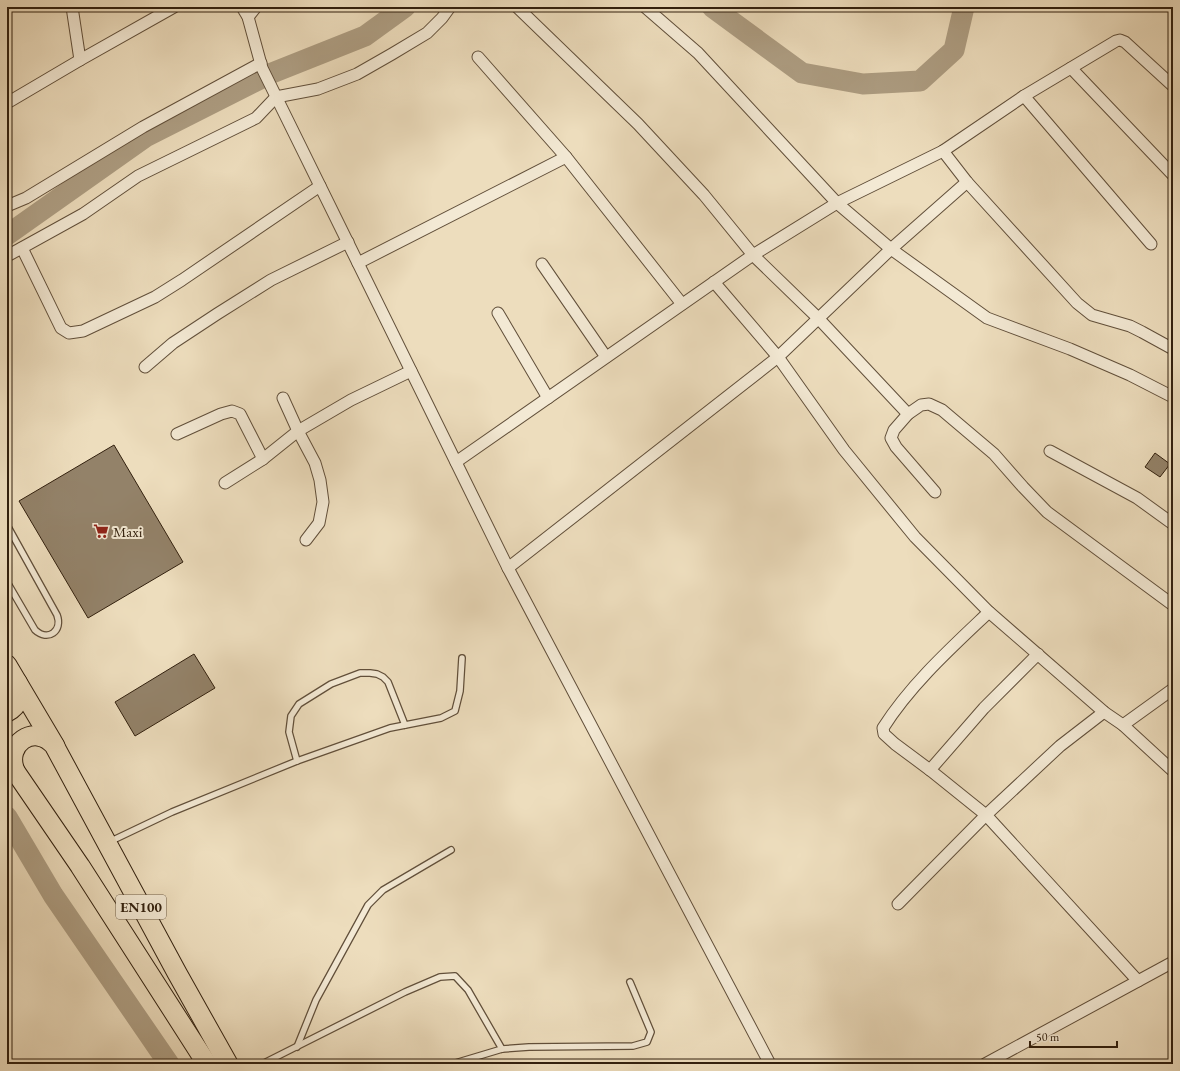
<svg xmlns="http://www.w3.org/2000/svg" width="1180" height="1071" font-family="'EB Garamond',serif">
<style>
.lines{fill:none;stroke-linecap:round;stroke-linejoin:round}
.river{stroke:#ad9d82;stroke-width:21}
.building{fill:#938269;stroke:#32200e}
.lane-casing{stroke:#614f3a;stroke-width:8}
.street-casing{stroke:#614f3a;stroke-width:13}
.highway-casing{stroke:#32200e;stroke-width:21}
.lane{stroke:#f3e9d4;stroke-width:5.5}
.street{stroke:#f3e9d4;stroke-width:11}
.highway{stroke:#edddbd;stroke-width:19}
.labels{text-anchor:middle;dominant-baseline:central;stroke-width:4;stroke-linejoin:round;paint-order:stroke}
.shield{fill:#f3e9d4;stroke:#6c5c49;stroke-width:1}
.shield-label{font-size:14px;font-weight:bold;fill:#32200e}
.poi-label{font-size:15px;fill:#32200e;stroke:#f3e9d4;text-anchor:start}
</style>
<rect width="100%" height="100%" fill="#edddbd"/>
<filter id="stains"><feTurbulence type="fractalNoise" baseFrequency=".005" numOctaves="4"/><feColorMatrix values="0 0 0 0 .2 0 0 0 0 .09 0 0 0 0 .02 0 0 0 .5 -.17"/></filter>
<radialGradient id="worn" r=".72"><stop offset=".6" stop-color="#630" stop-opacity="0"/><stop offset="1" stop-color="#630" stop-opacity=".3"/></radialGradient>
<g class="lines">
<g class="river">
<polyline points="712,7 802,73 863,84 920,81 954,50 964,7"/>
<polyline points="7,235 147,136 272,73 365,36 405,7"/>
<polyline points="7,817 53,895 169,1064"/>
</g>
</g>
<g class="building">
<polygon points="114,445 183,562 88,618 19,501"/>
<polygon points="1155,453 1170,464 1160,477 1145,467"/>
<polygon points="194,654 215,688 135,736 115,702"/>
</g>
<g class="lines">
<g class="lane-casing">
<g id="lane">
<path d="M7,525L57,615C63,631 48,642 35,630L7,582"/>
<polyline points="297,761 289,732 291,716 299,704 331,684 360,673 370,673 377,674 383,677 388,682 405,725"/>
<polyline points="109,842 172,812 297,761 390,728 441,718 455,711 460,691 462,658"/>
<polyline points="297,1047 316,1000 368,905 383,890 451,850"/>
<polyline points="262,1064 405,992 440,977 455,976 468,990 502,1049"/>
<polyline points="452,1064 502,1049 529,1047 633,1046 647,1042 651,1032 630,982"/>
</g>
</g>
<g class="street-casing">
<g id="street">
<polyline points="72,7 80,60"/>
<polyline points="242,7 248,17 262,68 508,568 770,1064"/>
<polyline points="517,7 638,124 704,195 753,255 818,318 908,414"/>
<polyline points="645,7 698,53 837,203 891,249 987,318 1070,349 1130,375 1173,397"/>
<polyline points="248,17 256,7"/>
<polyline points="478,57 566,157 682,304"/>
<polyline points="1071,68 1173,175"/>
<polyline points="1024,96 1151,244"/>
<polyline points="7,103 80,60 174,7"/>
<polyline points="943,151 967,182 1077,303 1092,315 1130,326 1142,332 1173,349"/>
<polyline points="7,206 26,198 143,127 261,63"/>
<polyline points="22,248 61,328 69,333 83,331 155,297 182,280 320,186"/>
<polyline points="7,256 83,214 138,176 256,118 276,97 318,89 357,74 392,54 427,33 442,18 450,7"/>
<polyline points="358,263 566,157"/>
<polyline points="542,264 606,357"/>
<polyline points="714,282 778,357 844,450 915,537 989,612 1104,712 1123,725 1173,771"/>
<polyline points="498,313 548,398"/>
<polyline points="145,367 173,343 217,314 271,280 348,242"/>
<polyline points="283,398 298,431 315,463 320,480 323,502 319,523 306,540"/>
<polyline points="177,434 221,414 232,411 240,414 263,459"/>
<polyline points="1050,451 1137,498 1173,524"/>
<polyline points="456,462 753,255 837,203 943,151 1024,96 1116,41 1120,40 1125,42 1173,86"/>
<polyline points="225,483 263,459 298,431 351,400 411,371"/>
<polyline points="935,492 896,447 891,438 894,430 908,414 921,405 929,404 942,410 994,454 1023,487 1047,512 1173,605"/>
<polyline points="508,568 778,357 891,249 967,182"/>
<path d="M989,612C951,648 911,684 883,728L884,734L895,744L930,770L986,815L1138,981"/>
<polyline points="1123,725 1173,689"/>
<polyline points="930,770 984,708 1038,654"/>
<polyline points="898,904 986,815 1060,746 1104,712"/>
<polyline points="985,1064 1173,962"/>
</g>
</g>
<g class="highway-casing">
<g id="highway">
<polyline points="7,665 55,746"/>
<path d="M7,712C19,706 23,693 17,682"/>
<polyline points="9,760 15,771 80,866 207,1064"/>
<path d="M15,771C4,744 34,723 54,745L177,973L228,1064"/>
</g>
</g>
<use href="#lane" class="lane"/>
<use href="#street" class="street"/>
<use href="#highway" class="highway"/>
</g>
<defs>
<g id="supermarket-bare" transform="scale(1.2)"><path d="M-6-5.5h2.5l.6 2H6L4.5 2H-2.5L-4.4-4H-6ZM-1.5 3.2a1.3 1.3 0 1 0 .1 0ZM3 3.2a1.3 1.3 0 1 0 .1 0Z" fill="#8f2418" stroke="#f3e9d4" stroke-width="2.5" paint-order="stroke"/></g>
</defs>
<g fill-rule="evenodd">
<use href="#supermarket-bare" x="101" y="531"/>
</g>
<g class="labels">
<rect class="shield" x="116" y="895" width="50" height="24" rx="3"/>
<g class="shield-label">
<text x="141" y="907">EN100</text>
</g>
<g class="poi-label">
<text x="113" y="531">Maxi</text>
</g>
</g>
<rect width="1180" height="1071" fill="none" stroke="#edddbd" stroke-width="24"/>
<rect x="8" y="8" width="1164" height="1055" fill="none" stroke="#32200e" stroke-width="2"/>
<rect x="12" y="12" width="1156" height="1047" fill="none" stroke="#32200e"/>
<path d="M1030 1041v6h87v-6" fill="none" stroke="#32200e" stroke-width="2"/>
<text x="1036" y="1041" font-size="12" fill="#32200e" stroke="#f3e9d4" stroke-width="3" paint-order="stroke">50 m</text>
<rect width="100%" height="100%" filter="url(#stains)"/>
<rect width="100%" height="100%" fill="url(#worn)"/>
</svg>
